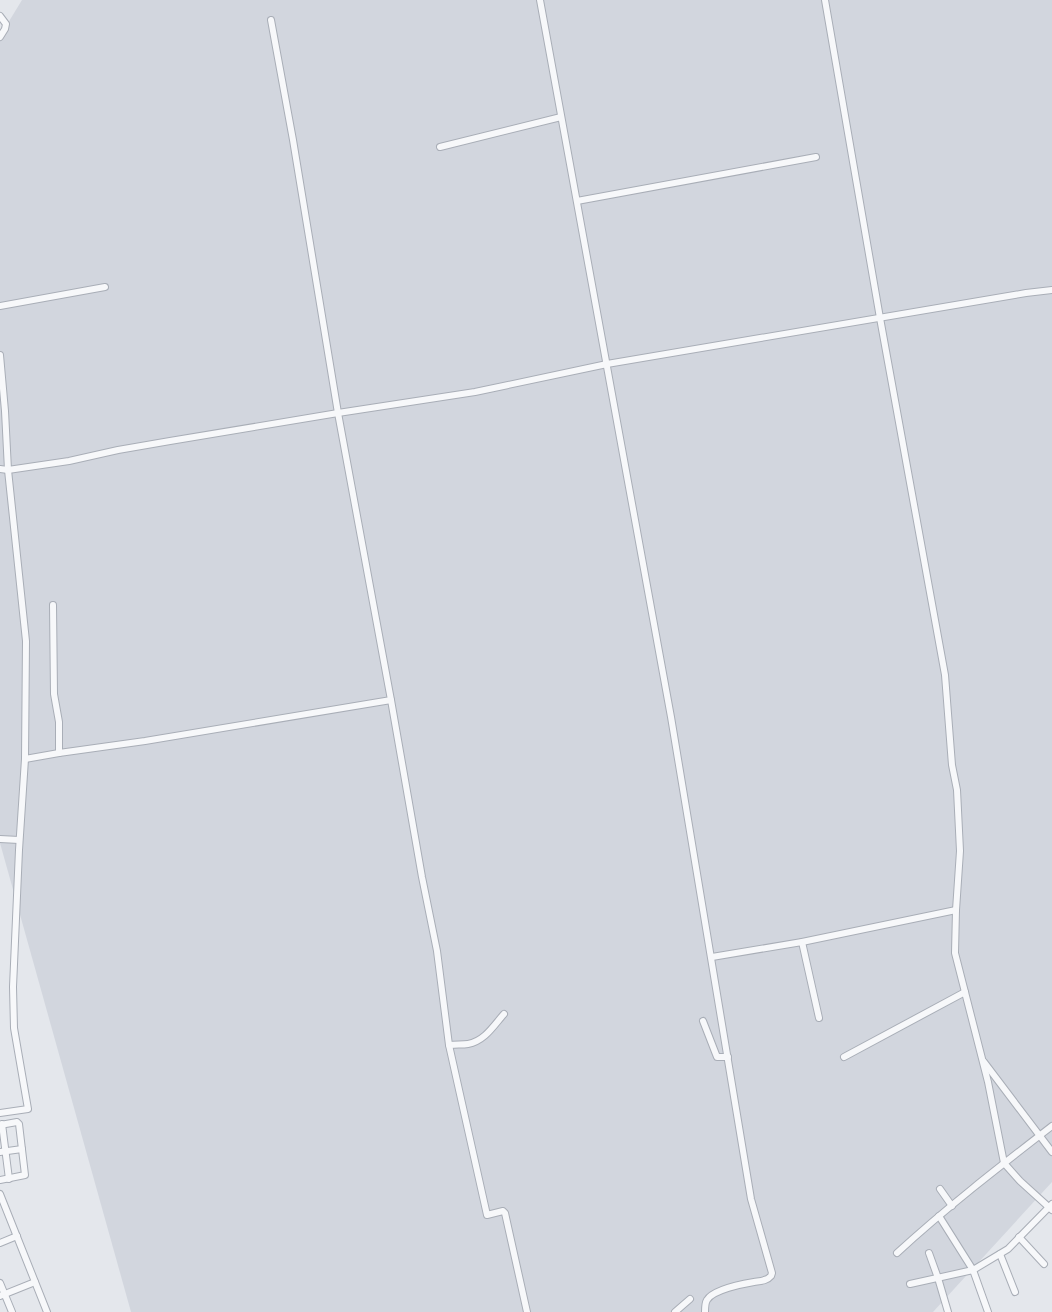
<svg xmlns="http://www.w3.org/2000/svg" width="1052" height="1312" font-family="'Titillium Web',sans-serif">
<style>
.built{fill:#d2d6de}
.lines{fill:none;stroke-linecap:round;stroke-linejoin:round}
.street-casing{stroke:#a9aeb7;stroke-width:8}
.street{stroke:#f7f8fa;stroke-width:6}
</style>
<rect width="100%" height="100%" fill="#e4e7ec"/>
<polygon class="built" points="22,0 1052,0 1052,1182 933,1312 131,1312 0,843 0,36"/>
<g class="lines">
<g class="street-casing">
<g id="street">
<path d="M540,0L671,717L751,1199L772,1273L771,1276C767,1281 760,1281 754,1282C742,1284 713,1290 707,1300C705,1303 705,1308 705,1312"/>
<polyline points="825,0 880,318 945,675 952,765 957,790 960,851 956,910 955,953 988,1082 1004,1163 1020,1181 1052,1210"/>
<polyline points="0,16 6,24 5,29 0,37"/>
<polyline points="271,20 293,140 338,413 391,700 422,877 437,951 449,1045 487,1215 503,1211 505,1213 527,1312"/>
<polyline points="440,147 561,117"/>
<polyline points="577,201 816,157"/>
<polyline points="0,306 105,287"/>
<polyline points="0,355 5,411 8,470 26,641 25,759 19,850 13,987 14,1028 28,1109 0,1113"/>
<polyline points="0,469 8,470 69,461 118,450 170,441 338,413 475,392 607,364 1026,293 1052,290"/>
<polyline points="53,605 54,694 59,722 59,753"/>
<polyline points="25,759 59,753 145,741 391,700"/>
<polyline points="0,839 19,840"/>
<polyline points="802,942 819,1018"/>
<polyline points="712,957 802,942 956,910"/>
<polyline points="703,1021 717,1057 728,1057"/>
<path d="M449,1045C456,1044 462,1045 468,1044C485,1041 494,1025 504,1014"/>
<polyline points="844,1057 965,992"/>
<polyline points="984,1062 1052,1152"/>
<polyline points="2,1124 9,1179"/>
<polyline points="0,1125 17,1122 19,1124 25,1175 0,1180"/>
<polyline points="0,1152 22,1149"/>
<polyline points="940,1189 952,1206"/>
<polyline points="0,1194 47,1312"/>
<polyline points="939,1216 973,1270 988,1312"/>
<polyline points="1019,1237 1044,1264"/>
<polyline points="0,1243 17,1236"/>
<path d="M897,1253C946,1208 999,1167 1052,1126"/>
<polyline points="929,1253 938,1278 948,1312"/>
<polyline points="1000,1254 1015,1292"/>
<polyline points="0,1283 12,1312"/>
<polyline points="910,1284 973,1270 1008,1249 1052,1204"/>
<polyline points="0,1296 35,1282"/>
<polyline points="675,1312 690,1299"/>
</g>
</g>
<use href="#street" class="street"/>
</g>
</svg>
